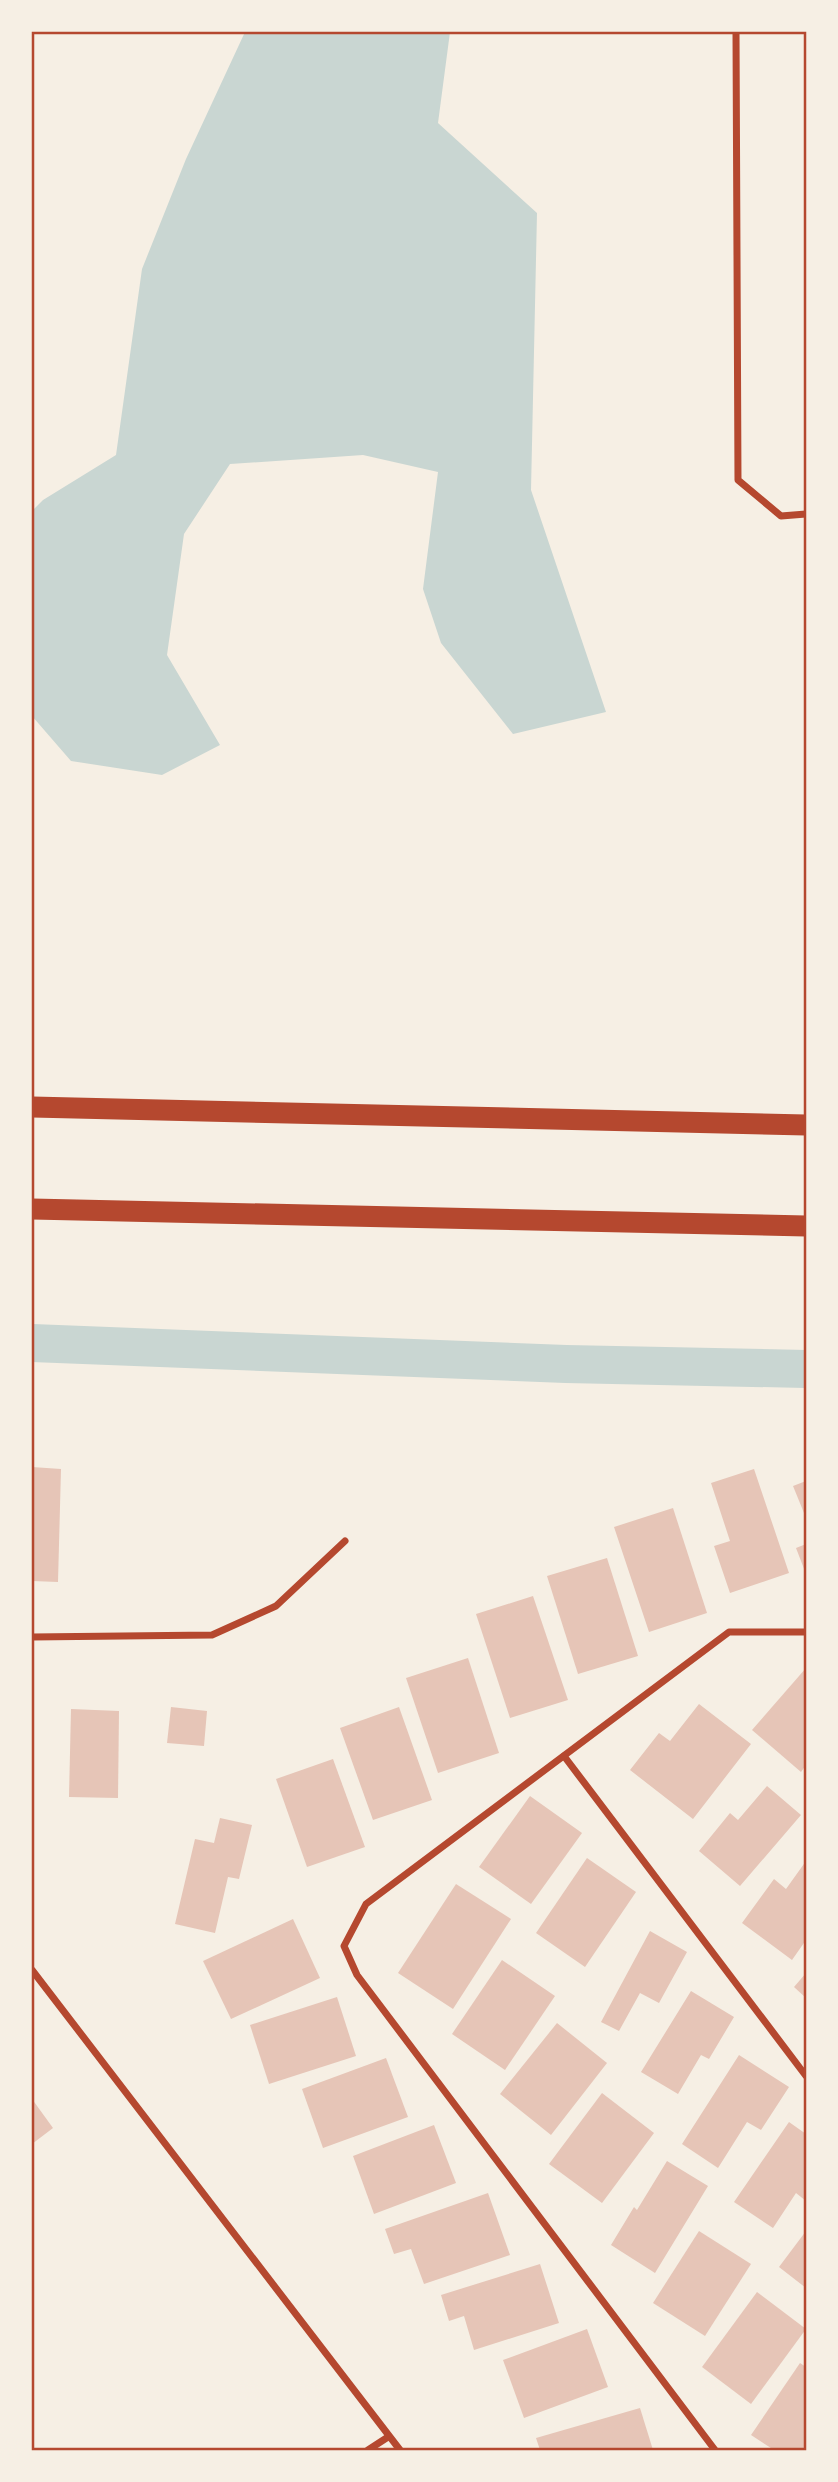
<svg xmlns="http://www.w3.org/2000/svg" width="838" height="2482" font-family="'Roboto Condensed',sans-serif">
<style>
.water{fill:#c9d6d2}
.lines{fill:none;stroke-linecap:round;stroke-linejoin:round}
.canal{stroke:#c9d6d2;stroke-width:38}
.building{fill:#e6c5b7}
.minor{stroke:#b5482f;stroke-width:7}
.motorway{stroke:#b5482f;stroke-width:21}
.neatline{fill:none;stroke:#b5482f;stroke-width:2.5}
</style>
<rect width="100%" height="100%" fill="#f6efe4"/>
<polygon class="water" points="245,32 450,32 438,123 537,213 531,490 606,712 513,734 441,643 423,589 438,472 363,455 230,464 184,534 167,655 220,745 162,775 71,761 32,716 32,511 43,500 116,455 142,269 186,159"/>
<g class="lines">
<polyline class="canal" points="32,1343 566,1364 806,1369"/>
</g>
<g class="building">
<polygon points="32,1467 61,1469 58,1582 32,1581"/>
<polygon points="754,1469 789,1573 730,1593 714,1546 730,1541 711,1483"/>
<polygon points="806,1481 806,1518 793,1486"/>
<polygon points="673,1508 707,1613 649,1632 614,1527"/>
<polygon points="806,1544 806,1574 796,1548"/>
<polygon points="607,1558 638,1656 578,1674 547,1576"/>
<polygon points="533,1596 568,1700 510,1718 476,1614"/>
<polygon points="468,1658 499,1753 438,1773 406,1678"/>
<polygon points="806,1668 806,1765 801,1772 752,1730"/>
<polygon points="699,1704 751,1744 693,1819 630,1770 659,1733 670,1741"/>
<polygon points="171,1707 207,1711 204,1746 167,1743"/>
<polygon points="399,1707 432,1800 373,1820 340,1728"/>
<polygon points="71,1709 119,1711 118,1798 69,1797"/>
<polygon points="333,1759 365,1847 307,1867 276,1779"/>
<polygon points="767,1786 801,1815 740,1886 699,1851 730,1813 738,1820"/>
<polygon points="530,1796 582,1833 531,1904 479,1867"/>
<polygon points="220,1818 252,1825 239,1879 228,1877 215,1933 175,1924 195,1839 214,1843"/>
<polygon points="587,1858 636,1892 585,1967 536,1933"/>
<polygon points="806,1861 806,1940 792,1960 742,1923 774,1879 786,1889"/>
<polygon points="456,1884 511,1919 453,2009 398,1973"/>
<polygon points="293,1919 320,1978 231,2019 203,1961"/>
<polygon points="650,1931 687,1952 659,2003 640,1993 619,2031 601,2022"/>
<polygon points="502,1960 555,1996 505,2070 452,2034"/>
<polygon points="806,1973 806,1998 794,1987"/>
<polygon points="691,1991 734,2017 709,2059 701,2055 678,2094 641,2072"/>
<polygon points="337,1997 356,2056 269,2084 250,2025"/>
<polygon points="557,2023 607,2063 551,2135 500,2094"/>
<polygon points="739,2055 789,2087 761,2130 747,2122 718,2168 682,2144"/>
<polygon points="386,2058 408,2117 323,2148 302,2089"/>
<polygon points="602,2093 654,2133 602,2203 549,2164"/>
<polygon points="32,2099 53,2128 32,2144"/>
<polygon points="789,2122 806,2134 806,2201 796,2193 773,2228 734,2202"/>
<polygon points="434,2125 456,2183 374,2214 353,2156"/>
<polygon points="667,2161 708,2186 655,2273 611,2245 634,2207 637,2210"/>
<polygon points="488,2193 510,2255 424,2284 411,2249 394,2254 385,2229"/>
<polygon points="699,2231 751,2264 705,2336 653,2303"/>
<polygon points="806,2231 806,2288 779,2267"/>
<polygon points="540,2264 559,2323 474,2350 464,2316 449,2321 441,2295"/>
<polygon points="757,2292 806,2329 751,2404 702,2367"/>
<polygon points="587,2329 608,2387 524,2418 503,2360"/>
<polygon points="800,2363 806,2367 806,2450 774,2450 751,2435"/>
<polygon points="640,2408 653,2450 540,2450 536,2438"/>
</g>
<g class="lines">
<g class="minor">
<polyline points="736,32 738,480 781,516 806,514"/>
<polyline points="32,1637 212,1635 276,1606 345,1541"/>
<polyline points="564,1756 806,2076"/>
<polyline points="32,1970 400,2450"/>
<polyline points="368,2450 388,2437"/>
<polyline points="715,2450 357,1975 344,1946 366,1904 729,1632 806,1632"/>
</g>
<g class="motorway">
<polyline points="32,1107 806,1125"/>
<polyline points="32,1209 806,1226"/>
</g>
</g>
<rect width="838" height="2482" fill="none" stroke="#f6efe4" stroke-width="66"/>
<rect x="33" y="33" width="772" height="2416" class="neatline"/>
</svg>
